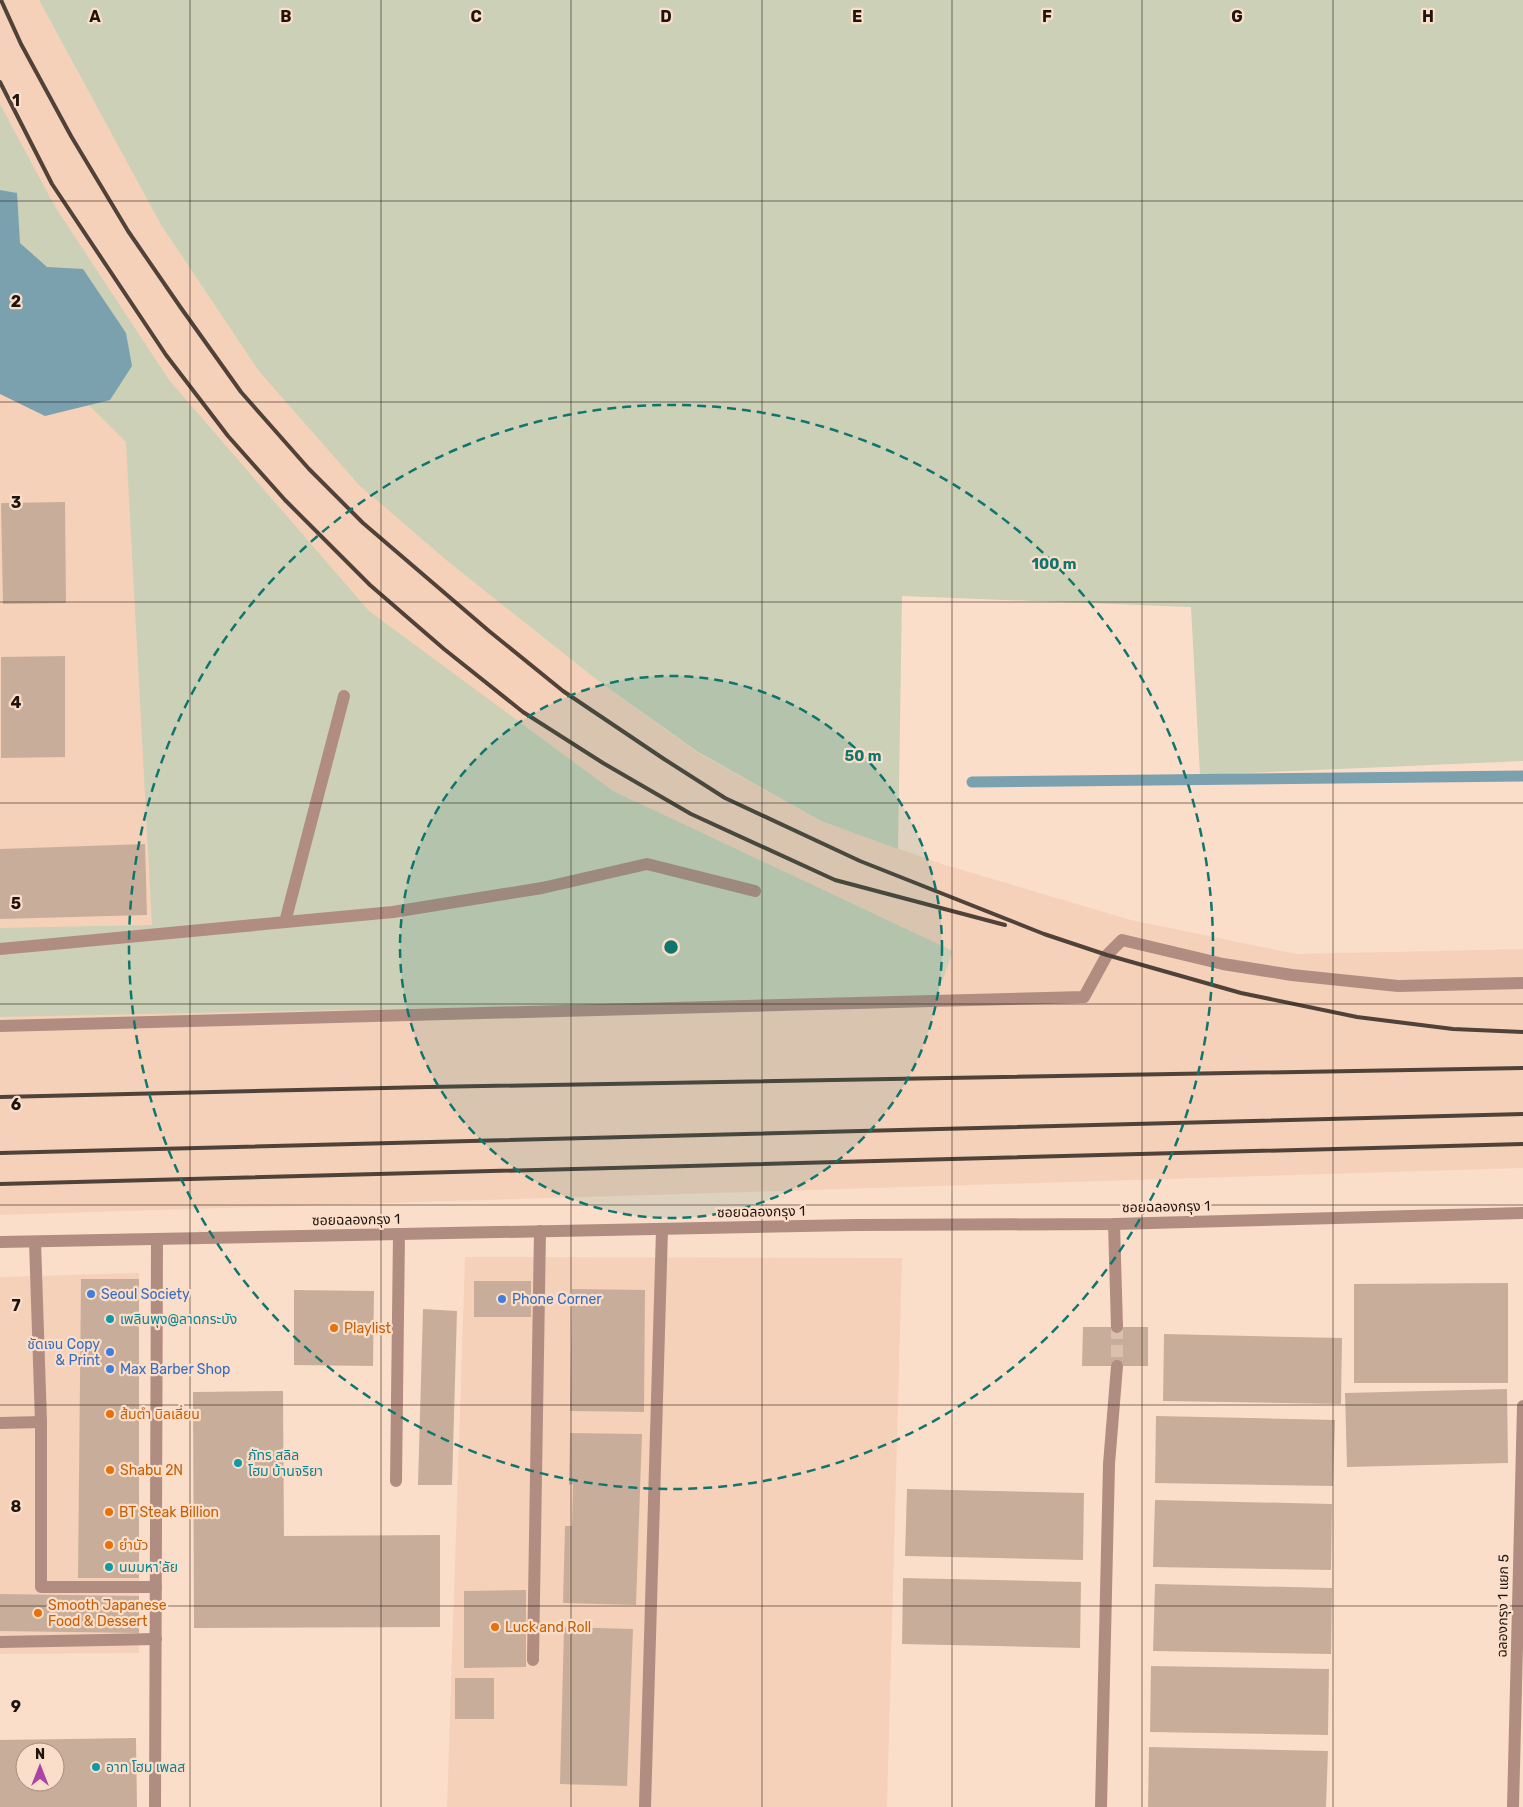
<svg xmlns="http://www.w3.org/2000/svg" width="1523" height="1807" font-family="Rubik,'Noto Sans Thai',sans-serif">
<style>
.built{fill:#f5d1b9}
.green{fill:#cbd0b6}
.water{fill:#7ba1af}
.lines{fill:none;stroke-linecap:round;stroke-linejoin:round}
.stream{stroke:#7ba1af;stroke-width:11}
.building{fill:#c8ae9a;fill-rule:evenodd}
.minor-tunnel{stroke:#dac0ae;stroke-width:12;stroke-dasharray:12 6;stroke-linecap:butt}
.minor{stroke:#b18d81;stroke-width:12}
.rail{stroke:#504238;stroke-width:4}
.grid{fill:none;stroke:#1e140d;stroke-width:1;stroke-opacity:0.55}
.ring{fill:none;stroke:#0f766e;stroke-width:2.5;stroke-dasharray:9 6}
.shop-dot{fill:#3f7fe0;stroke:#fbdeca;stroke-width:2}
.culture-dot{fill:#0f9aa8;stroke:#fbdeca;stroke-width:2}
.food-dot{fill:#e8710a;stroke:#fbdeca;stroke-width:2}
.labels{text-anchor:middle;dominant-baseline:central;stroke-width:4.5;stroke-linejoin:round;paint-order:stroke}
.street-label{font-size:14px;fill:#1e140d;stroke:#fbdeca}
.shop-label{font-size:14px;fill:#366cbe;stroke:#fbdeca;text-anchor:start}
.culture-label{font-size:14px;fill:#0d838f;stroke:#fbdeca;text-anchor:start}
.food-label{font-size:14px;fill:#c56008;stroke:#fbdeca;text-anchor:start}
.grid-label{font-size:16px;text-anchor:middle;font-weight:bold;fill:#1e140d;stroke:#fbdeca;stroke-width:4.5;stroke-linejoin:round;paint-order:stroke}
.centre{fill:#0f766e;stroke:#fbdeca;stroke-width:2.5}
.ring-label{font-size:15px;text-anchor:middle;font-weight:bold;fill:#0f766e;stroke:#fbdeca;stroke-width:4.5;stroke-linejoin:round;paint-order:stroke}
</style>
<rect width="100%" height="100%" fill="#fbdeca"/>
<g class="built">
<polygon points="0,0 39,0 161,225 258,370 451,564 597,680 698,753 821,821 942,864 1131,920 1297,954 1523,949 1523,1168 0,1215"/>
<polygon points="465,1257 902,1258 887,1807 447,1807"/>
<polygon points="139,1273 139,1653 0,1654 0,1277"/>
</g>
<g class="green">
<polygon points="39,0 1523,0 1523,761 1200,775 1191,607 902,596 898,849 821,821 698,752 597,680 451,564 359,485 258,370 161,225"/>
<polygon points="0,104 54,205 169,380 369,611 613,791 953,951 936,998 0,1017 0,928 152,925 126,442 0,317"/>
</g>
<polygon class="water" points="0,190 17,193 20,243 47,267 83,269 126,333 132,366 110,400 45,416 0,394"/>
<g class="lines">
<polyline class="stream" points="972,782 1523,776"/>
</g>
<g class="building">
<polygon points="65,502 66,603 3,604 1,503"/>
<polygon points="65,656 65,757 1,758 1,657"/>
<polygon points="145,844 147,915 0,919 0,849"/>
<polygon points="81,1279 139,1279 139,1578 78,1578"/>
<rect x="474" y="1281" width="57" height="36"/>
<polygon points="1508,1283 1508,1383 1354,1383 1354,1284"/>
<polygon points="572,1289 645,1290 644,1412 570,1411"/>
<polygon points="294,1290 374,1291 373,1366 294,1365"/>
<polygon points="423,1309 457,1311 452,1485 418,1485"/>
<polygon points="1083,1327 1148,1327 1148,1366 1082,1366"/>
<polygon points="1164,1334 1342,1338 1341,1404 1163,1401"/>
<polygon points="1507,1389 1508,1463 1347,1467 1345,1393"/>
<polygon points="283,1391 284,1536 440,1535 440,1627 194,1628 193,1392"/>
<polygon points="1156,1416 1335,1420 1333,1486 1155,1483"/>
<polygon points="570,1433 642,1434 636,1605 563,1603 565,1526 572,1526 573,1484 569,1485"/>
<polygon points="907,1489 1084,1493 1083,1560 905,1556"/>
<polygon points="1155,1500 1332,1504 1331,1570 1153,1567"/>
<polygon points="903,1578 1081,1582 1080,1648 902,1644"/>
<polygon points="1155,1584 1332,1588 1331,1654 1153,1651"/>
<polygon points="526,1590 526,1667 464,1668 464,1591"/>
<polygon points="0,1594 139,1596 139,1633 0,1631"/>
<polygon points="564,1627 633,1629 627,1786 560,1784"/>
<polygon points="1151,1666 1329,1669 1328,1735 1150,1732"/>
<rect x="455" y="1678" width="39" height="41"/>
<path d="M136,1738L137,1807H0V1740ZM25,1752H55V1782H25Z"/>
<polygon points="1149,1747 1328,1751 1326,1807 1148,1807"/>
</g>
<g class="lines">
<polyline class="minor-tunnel" points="1117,1327 1117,1366"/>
<g class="minor">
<polyline points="285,922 344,696"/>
<polyline points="0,949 393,912 542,888 647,864 755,891"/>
<polyline points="0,1026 1084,997 1107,955 1122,940 1223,964 1292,975 1398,986 1523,983"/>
<polyline points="1114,1224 1117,1327"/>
<polyline points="0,1242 855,1225 1114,1224 1523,1213"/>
<polyline points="35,1242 41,1422 41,1587 156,1587"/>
<polyline points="0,1423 41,1422"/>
<polyline points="396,1481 399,1234"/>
<polyline points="0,1642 156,1639"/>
<polyline points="533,1660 540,1231"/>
<polyline points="155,1807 157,1239"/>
<polyline points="645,1807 662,1230"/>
<polyline points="1101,1807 1109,1464 1117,1366"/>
<polyline points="1513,1807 1523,1406"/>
</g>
<g class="rail">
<polyline points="1,0 21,44 71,136 128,231 181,308 241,392 309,469 363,523 489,631 563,691 664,759 725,798 860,861 1044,934 1107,955 1241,993 1357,1017 1453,1029 1523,1032"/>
<polyline points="0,82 52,184 166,355 228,436 285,500 370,585 444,649 523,712 603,763 691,814 835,880 1005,925"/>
<polyline points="0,1097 429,1087 1523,1068"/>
<polyline points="0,1153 1523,1114"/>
<polyline points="0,1184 1523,1144"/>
</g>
</g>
<path class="grid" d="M190,0V1807M381,0V1807M571,0V1807M762,0V1807M952,0V1807M1142,0V1807M1333,0V1807M0,201H1523M0,402H1523M0,602H1523M0,803H1523M0,1004H1523M0,1205H1523M0,1405H1523M0,1606H1523"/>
<circle cx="671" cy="947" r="271" fill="#0f766e" fill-opacity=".12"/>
<g class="ring">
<circle cx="671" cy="947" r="271"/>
<circle cx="671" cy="947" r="542"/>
</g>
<g class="shop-dot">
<circle cx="91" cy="1294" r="5"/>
<circle cx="502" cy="1299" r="5"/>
<circle cx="110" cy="1352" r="5"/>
<circle cx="110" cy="1369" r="5"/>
</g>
<g class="culture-dot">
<circle cx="110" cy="1319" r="5"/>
<circle cx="238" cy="1463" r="5"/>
<circle cx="109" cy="1567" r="5"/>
<circle cx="96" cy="1767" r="5"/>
</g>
<g class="food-dot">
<circle cx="334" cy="1328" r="5"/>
<circle cx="110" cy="1414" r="5"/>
<circle cx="110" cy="1470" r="5"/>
<circle cx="109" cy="1512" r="5"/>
<circle cx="109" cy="1545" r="5"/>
<circle cx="38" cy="1613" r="5"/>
<circle cx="495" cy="1627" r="5"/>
</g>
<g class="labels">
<g class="street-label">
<text transform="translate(1166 1207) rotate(-1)">ซอยฉลองกรุง 1</text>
<text transform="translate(761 1212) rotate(-1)">ซอยฉลองกรุง 1</text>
<text transform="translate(356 1220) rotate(-1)">ซอยฉลองกรุง 1</text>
<text transform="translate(1503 1606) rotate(-89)">ฉลองกรุง 1 แยก 5</text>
</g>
<g class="shop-label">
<text x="101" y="1294">Seoul Society</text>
<text x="512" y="1299">Phone Corner</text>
<text x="100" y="1344" text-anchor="end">ชัดเจน Copy<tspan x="100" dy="16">&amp; Print</tspan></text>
<text x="120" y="1369">Max Barber Shop</text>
</g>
<g class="culture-label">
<text x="120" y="1319">เพลินพุง@ลาดกระบัง</text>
<text x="248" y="1455">ภัทร สลิล<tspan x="248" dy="16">โฮม บ้านจริยา</tspan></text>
<text x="119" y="1567">นมมหา'ลัย</text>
<text x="106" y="1767">อาท โฮม เพลส</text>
</g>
<g class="food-label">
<text x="344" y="1328">Playlist</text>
<text x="120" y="1414">ส้มตำ บิลเลี่ยน</text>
<text x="120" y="1470">Shabu 2N</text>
<text x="119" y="1512">BT Steak Billion</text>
<text x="119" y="1545">ยำนัว</text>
<text x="48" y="1605">Smooth Japanese<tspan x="48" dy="16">Food &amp; Dessert</tspan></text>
<text x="505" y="1627">Luck and Roll</text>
</g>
</g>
<g class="grid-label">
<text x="95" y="22">A</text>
<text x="286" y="22">B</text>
<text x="476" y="22">C</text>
<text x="666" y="22">D</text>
<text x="857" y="22">E</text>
<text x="1047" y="22">F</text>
<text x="1237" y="22">G</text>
<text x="1428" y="22">H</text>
<text x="16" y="106">1</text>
<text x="16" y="307">2</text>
<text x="16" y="508">3</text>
<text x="16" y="708">4</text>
<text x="16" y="909">5</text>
<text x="16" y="1110">6</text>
<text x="16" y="1311">7</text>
<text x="16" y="1512">8</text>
<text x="16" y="1712">9</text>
</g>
<circle cx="671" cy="947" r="8" class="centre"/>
<g class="ring-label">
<text x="1054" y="569">100 m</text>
<text x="863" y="761">50 m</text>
</g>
<g transform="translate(40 1767)"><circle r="24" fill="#fbdeca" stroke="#a38d7e"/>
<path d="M0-4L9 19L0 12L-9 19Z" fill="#ab43a5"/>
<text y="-8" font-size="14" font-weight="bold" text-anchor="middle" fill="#1e140d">N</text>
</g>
</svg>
